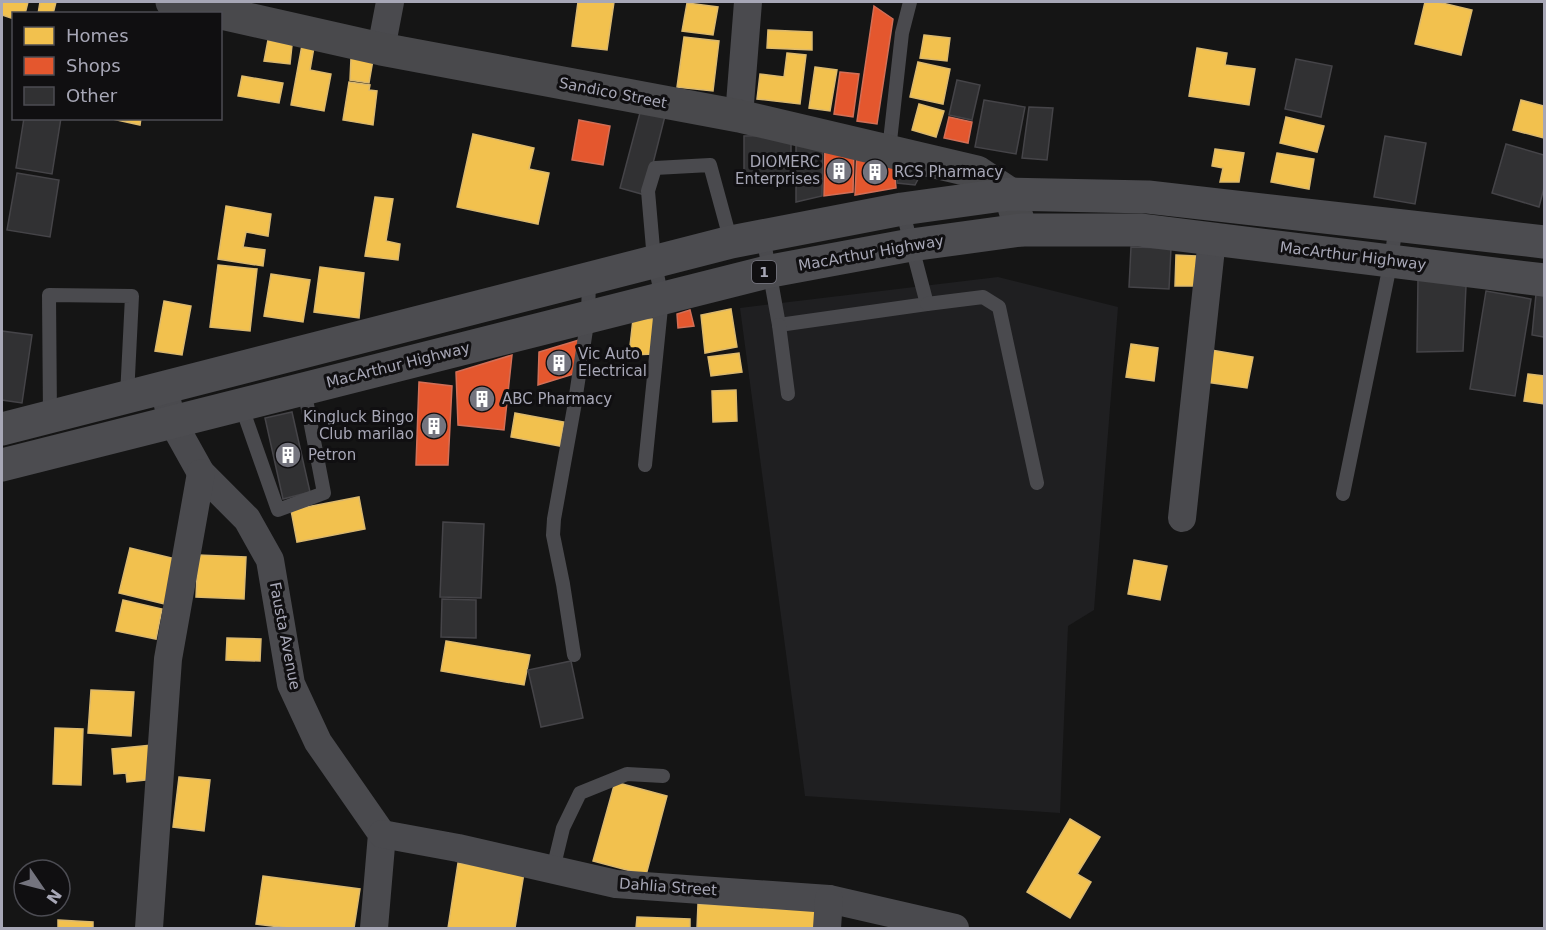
<svg xmlns="http://www.w3.org/2000/svg" width="1546" height="930" font-family="'DejaVu Sans',sans-serif">
<style>
.built{fill:#1f1f21}
.homes{fill:#f2c14e;stroke:#dcb96d;stroke-width:1.5}
.shops{fill:#e4572e;stroke:#d26f57;stroke-width:1.5}
.building{fill:#313133;stroke:#454448;stroke-width:1.5}
.lines{fill:none;stroke-linecap:round;stroke-linejoin:round}
.lane{stroke:#4a4a4e;stroke-width:14}
.street{stroke:#4a4a4e;stroke-width:28}
.secondary{stroke:#49494c;stroke-width:33}
.highway{stroke:#4c4c50;stroke-width:33}
.labels{text-anchor:middle;dominant-baseline:central;stroke-width:6;stroke-linejoin:round;paint-order:stroke}
.shield{fill:#100f11;stroke:#7a7984;stroke-width:1.5}
.shield-label{font-size:14px;font-weight:bold;fill:#a7a7b6}
.street-label{font-size:15px;fill:#a7a7b6;stroke:#100f11}
.poi-label{font-size:15px;fill:#a7a7b6;stroke:#100f11;text-anchor:start}
</style>
<rect width="100%" height="100%" fill="#151515"/>
<polygon class="built" points="998,277 1118,307 1094,610 1068,626 1060,813 805,796 740,308"/>
<g class="homes">
<polygon points="2,2 28,2 25,14 14,14 14,19 2,15"/>
<polygon points="40,2 56,2 53,14 38,14"/>
<polygon points="578,2 614,2 607,50 572,46"/>
<polygon points="1425,2 1438,2 1472,10 1461,55 1415,44"/>
<polygon points="687,3 718,7 713,35 682,31"/>
<polygon points="768,30 812,32 812,50 767,48"/>
<polygon points="924,35 950,38 947,61 920,58"/>
<polygon points="684,37 719,41 713,91 677,87"/>
<polygon points="268,40 292,45 290,64 264,61"/>
<polygon points="302,45 314,47 310,70 331,74 324,111 291,105"/>
<polygon points="1197,48 1227,53 1225,65 1255,69 1249,105 1189,96"/>
<polygon points="787,53 806,55 800,104 757,99 760,74 784,77"/>
<polygon points="351,58 373,60 369,83 350,80"/>
<polygon points="918,62 950,69 943,104 910,97"/>
<polygon points="815,67 837,70 830,111 809,108"/>
<polygon points="242,76 283,83 279,103 238,96"/>
<polygon points="349,82 370,85 369,90 377,91 373,125 343,120"/>
<polygon points="1521,100 1544,106 1544,138 1513,130"/>
<polygon points="919,104 944,111 936,137 912,130"/>
<polygon points="1286,117 1324,126 1317,152 1280,143"/>
<polygon points="108,118 141,118 140,125"/>
<polygon points="473,134 534,148 529,169 549,173 538,224 457,207"/>
<polygon points="1215,149 1244,153 1239,182 1220,182 1223,168 1212,166"/>
<polygon points="1277,153 1314,159 1309,189 1271,182"/>
<polygon points="375,197 393,199 386,241 400,244 398,260 365,256"/>
<polygon points="226,206 271,214 268,236 246,232 243,247 265,250 263,266 218,259"/>
<polygon points="1176,255 1196,256 1195,286 1175,286"/>
<polygon points="218,265 257,269 250,331 210,327"/>
<polygon points="320,267 364,273 359,318 314,312"/>
<polygon points="271,274 310,280 303,322 264,316"/>
<polygon points="164,301 191,306 182,355 155,351"/>
<polygon points="731,309 737,347 705,353 701,315"/>
<polygon points="633,319 657,319 654,354 629,355"/>
<polygon points="1131,344 1158,348 1154,381 1126,377"/>
<polygon points="1211,350 1253,357 1247,388 1206,382"/>
<polygon points="739,353 742,372 711,376 708,357"/>
<polygon points="1528,374 1544,376 1544,404 1524,401"/>
<polygon points="736,390 737,421 713,422 712,391"/>
<polygon points="515,413 564,422 560,446 511,437"/>
<polygon points="359,497 365,529 297,542 291,510"/>
<polygon points="130,548 180,560 169,605 119,593"/>
<polygon points="198,555 246,557 244,599 196,597"/>
<polygon points="1134,560 1167,566 1160,600 1128,594"/>
<polygon points="123,600 162,609 156,639 116,631"/>
<polygon points="227,638 261,639 260,661 226,660"/>
<polygon points="446,641 530,655 524,685 441,671"/>
<polygon points="91,690 134,692 131,736 88,733"/>
<polygon points="55,728 83,729 81,785 53,784"/>
<polygon points="152,745 155,779 127,782 126,773 114,774 112,749"/>
<polygon points="179,777 210,780 204,831 173,827"/>
<polygon points="615,782 667,796 646,875 593,861"/>
<polygon points="1070,819 1100,837 1077,874 1091,882 1070,918 1027,892"/>
<polygon points="458,863 524,873 515,928 448,928"/>
<polygon points="263,876 360,889 354,928 288,928 256,924"/>
<polygon points="698,904 816,909 815,928 697,928"/>
<polygon points="637,917 690,919 690,928 636,928"/>
<polygon points="58,920 93,922 93,928 58,928"/>
</g>
<g class="shops">
<polygon points="874,6 893,19 877,124 857,121"/>
<polygon points="840,72 859,74 853,117 834,114"/>
<polygon points="949,117 972,122 968,143 944,138"/>
<polygon points="579,120 610,126 603,165 572,160"/>
<polygon points="825,144 854,150 853,192 824,196"/>
<polygon points="857,150 893,156 896,188 855,195"/>
<polygon points="690,310 694,326 678,328 677,314"/>
<polygon points="582,339 577,373 538,385 539,352"/>
<polygon points="512,355 504,430 458,425 456,372"/>
<polygon points="419,382 452,386 448,465 416,465"/>
</g>
<g class="building">
<polygon points="1296,59 1332,66 1321,117 1285,109"/>
<polygon points="957,80 980,85 972,120 949,115"/>
<polygon points="984,100 1025,107 1016,154 975,147"/>
<polygon points="1029,107 1053,108 1047,160 1022,158"/>
<polygon points="641,109 665,116 645,195 620,188"/>
<polygon points="24,118 61,118 52,174 16,168"/>
<polygon points="791,135 791,176 744,176 744,136"/>
<polygon points="1385,136 1426,143 1415,204 1374,197"/>
<polygon points="796,139 823,143 822,196 796,202"/>
<polygon points="1506,144 1544,155 1544,188 1539,207 1492,193"/>
<polygon points="898,157 927,162 915,185 897,183"/>
<polygon points="17,173 59,180 50,237 7,230"/>
<polygon points="1131,247 1171,248 1169,289 1129,287"/>
<polygon points="1418,278 1466,286 1463,351 1417,352"/>
<polygon points="1486,291 1531,299 1515,396 1470,389"/>
<polygon points="1536,294 1544,296 1544,337 1532,335"/>
<polygon points="2,331 32,335 22,403 2,400"/>
<polygon points="292,412 310,492 283,499 265,418"/>
<polygon points="443,522 484,524 481,598 440,597"/>
<polygon points="442,599 476,600 476,638 441,637"/>
<polygon points="571,661 583,718 541,727 528,670"/>
</g>
<g class="lines">
<g class="lane">
<polyline points="889,150 902,33 910,2"/>
<polyline points="763,236 779,325 927,304 902,209"/>
<polyline points="927,304 983,297 999,307 1037,483"/>
<polyline points="779,325 788,394"/>
<polyline points="241,405 278,510 324,493 304,389"/>
<polyline points="50,417 49,295 132,296 127,396"/>
<polyline points="645,465 662,298 654,260 648,191 655,168 710,165 731,242"/>
<polyline points="1343,494 1391,260 1396,225"/>
<polyline points="574,655 563,584 553,535 554,519 574,408 588,317 589,279"/>
<polyline points="553,869 563,828 580,793 627,774 663,776"/>
</g>
<g class="street">
<polyline points="381,49 390,2"/>
<polyline points="739,116 748,2"/>
<polyline points="164,389 172,421 201,473 247,519 270,560 291,684 318,742 382,834 374,928"/>
<polyline points="1182,518 1212,239"/>
<polyline points="382,834 458,848 616,884 829,899 955,928"/>
<polyline points="149,928 168,659 201,473"/>
<polyline points="827,928 829,899"/>
</g>
<polyline class="secondary" points="172,2 381,49 739,116 977,172 1010,194 1021,230"/>
<g class="highway">
<polyline points="2,429 731,242 902,209 1010,194 1148,197 1544,242"/>
<polyline points="2,465 771,271 911,245 1021,230 1140,230 1544,280"/>
</g>
</g>
<defs>
<g id="building-disc" transform="scale(1.35)"><circle r="9.5" fill="#74747e" stroke="#100f11"/><path d="M-4-6H4V6H1V3H-1V6H-4ZM-2.5-4.3h1.7v1.8h-1.7ZM.8-4.3h1.7v1.8H.8ZM-2.5-1h1.7V.8h-1.7ZM.8-1h1.7V.8H.8Z" fill="#fff"/></g>
</defs>
<g fill-rule="evenodd">
<use href="#building-disc" x="839" y="171"/>
<use href="#building-disc" x="875" y="172"/>
<use href="#building-disc" x="559" y="363"/>
<use href="#building-disc" x="482" y="399"/>
<use href="#building-disc" x="434" y="426"/>
<use href="#building-disc" x="288" y="455"/>
</g>
<g class="labels">
<rect class="shield" x="752" y="261" width="24" height="22" rx="4.5"/>
<g class="shield-label">
<text x="764" y="272">1</text>
</g>
<g class="street-label">
<text transform="translate(613 93) rotate(11)">Sandico Street</text>
<text transform="translate(871 253) rotate(-10)">MacArthur Highway</text>
<text transform="translate(1353 256) rotate(7)">MacArthur Highway</text>
<text transform="translate(398 365) rotate(-14)">MacArthur Highway</text>
<text transform="translate(285 636) rotate(79)">Fausta Avenue</text>
<text transform="translate(668 887) rotate(4)">Dahlia Street</text>
</g>
<g class="poi-label">
<text x="820" y="162" text-anchor="end">DIOMERC<tspan x="820" dy="17">Enterprises</tspan></text>
<text x="894" y="172">RCS Pharmacy</text>
<text x="578" y="354">Vic Auto<tspan x="578" dy="17">Electrical</tspan></text>
<text x="502" y="399">ABC Pharmacy</text>
<text x="414" y="417" text-anchor="end">Kingluck Bingo<tspan x="414" dy="17">Club marilao</tspan></text>
<text x="308" y="455">Petron</text>
</g>
</g>
<rect width="1546" height="930" fill="none" stroke="#a7a7b6" stroke-width="6"/>
<rect x="12" y="12" width="210" height="108" fill="#100f11" stroke="#4c4c53" stroke-width="1.5"/>
<rect x="24" y="27" width="30" height="18" fill="#f2c14e" stroke="#4c4c53" stroke-width="1.5"/>
<text x="66" y="42" font-size="18" fill="#a7a7b6">Homes</text>
<rect x="24" y="57" width="30" height="18" fill="#e4572e" stroke="#4c4c53" stroke-width="1.5"/>
<text x="66" y="72" font-size="18" fill="#a7a7b6">Shops</text>
<rect x="24" y="87" width="30" height="18" fill="#313133" stroke="#4c4c53" stroke-width="1.5"/>
<text x="66" y="102" font-size="18" fill="#a7a7b6">Other</text>
<g transform="translate(42 888) rotate(125)"><circle r="28" fill="#100f11" stroke="#4c4c53" stroke-width="1.5"/>
<path d="M0-4.5L10 22L0 15L-10 22Z" fill="#74747e"/>
<text y="-9" font-size="16" font-weight="bold" text-anchor="middle" fill="#a7a7b6">N</text>
</g>
</svg>
